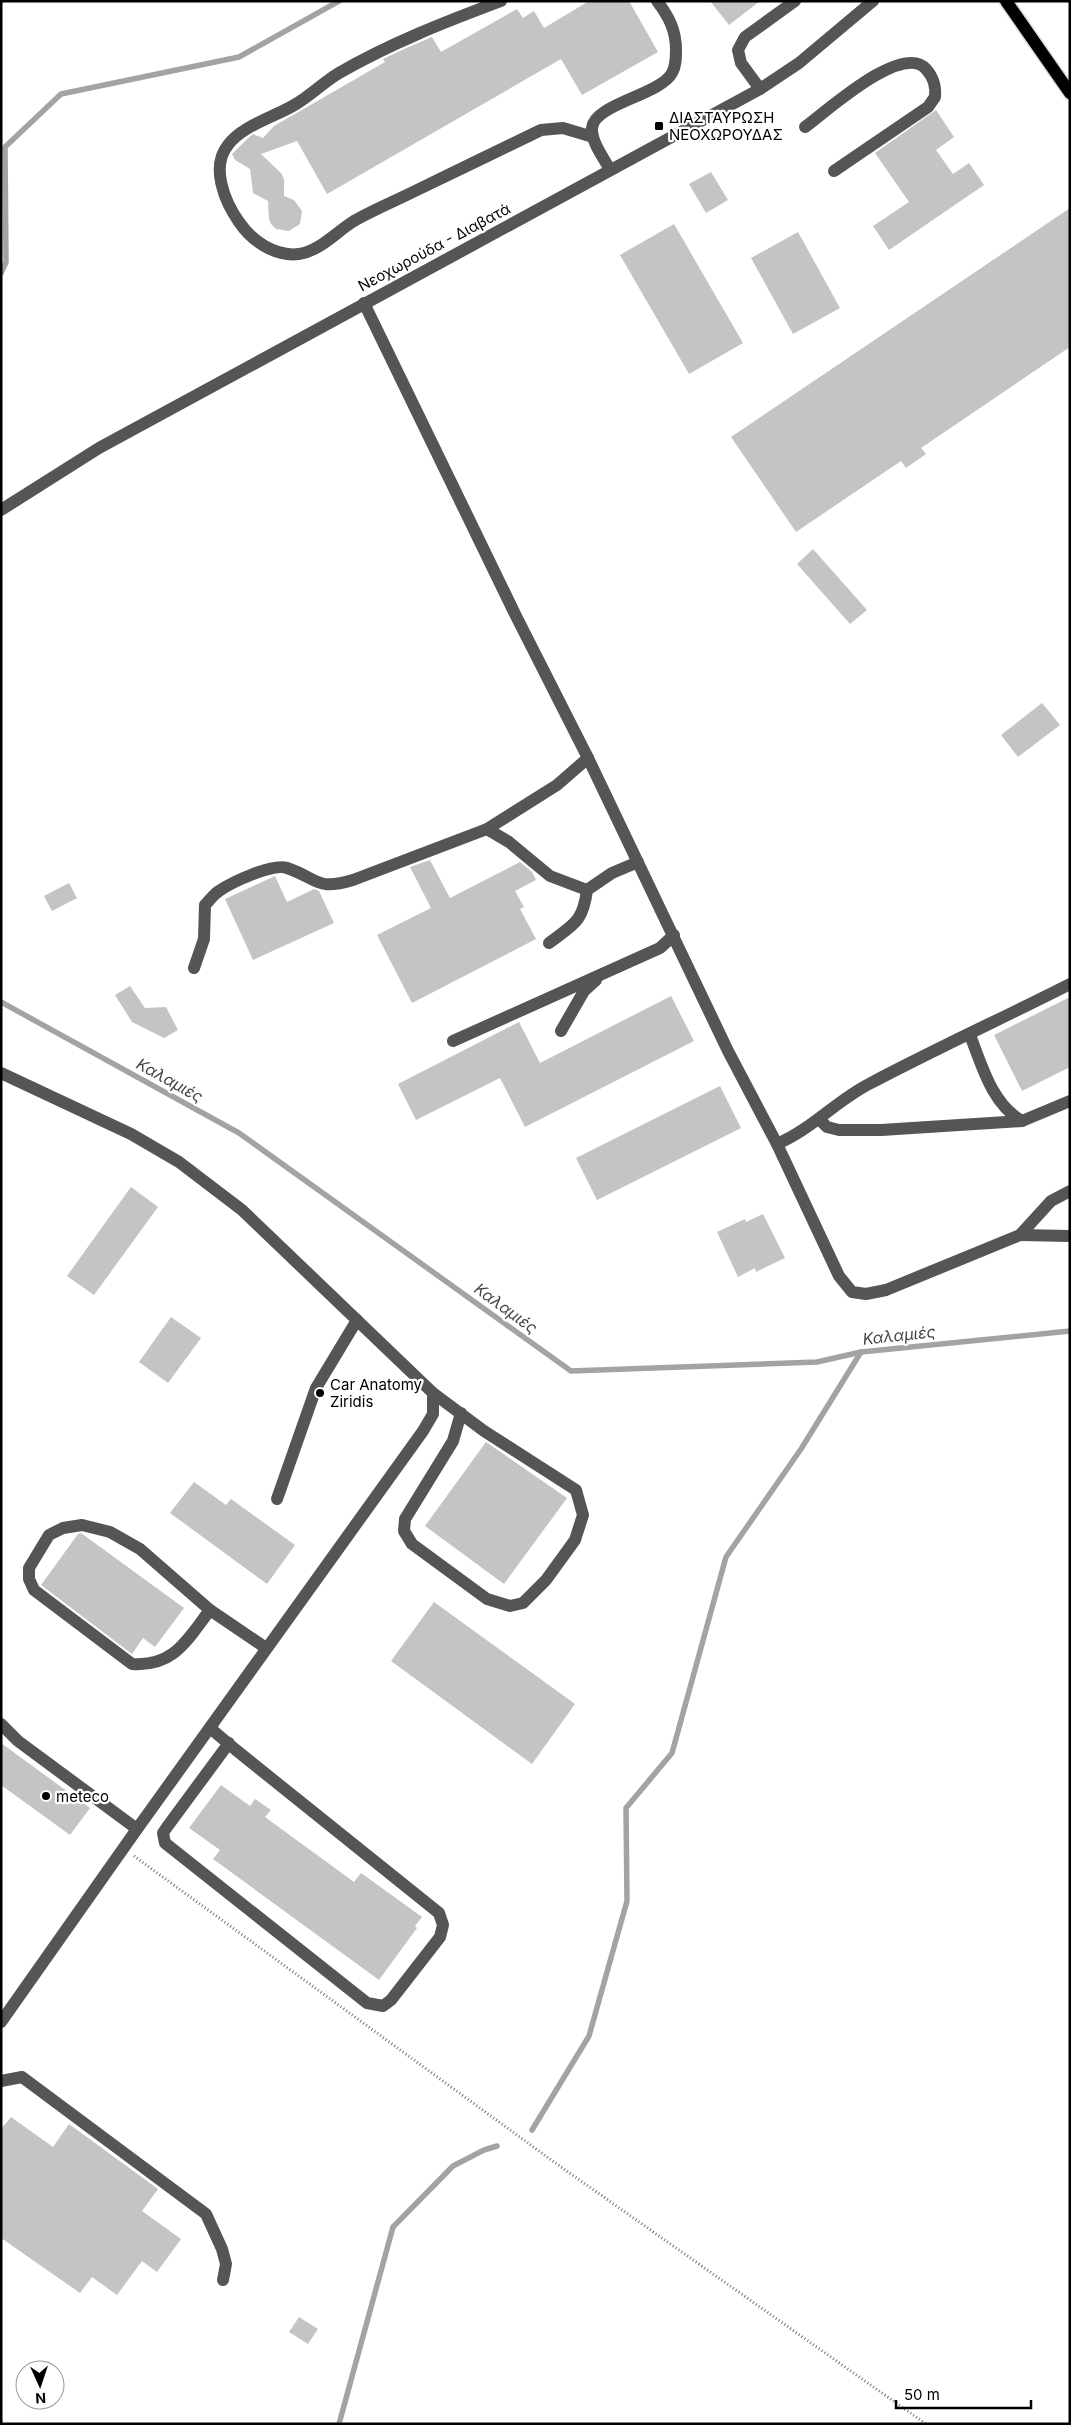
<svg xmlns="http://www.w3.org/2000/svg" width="1071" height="2425" font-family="Inter,sans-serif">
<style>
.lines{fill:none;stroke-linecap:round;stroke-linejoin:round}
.stream{stroke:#a3a3a3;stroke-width:5.5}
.building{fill:#c4c4c4}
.major-casing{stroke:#dbdbdb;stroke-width:15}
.path{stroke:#777;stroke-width:3;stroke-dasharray:1 2.5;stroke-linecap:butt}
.minor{stroke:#555;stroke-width:12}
.major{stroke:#000;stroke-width:12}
.poi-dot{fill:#000;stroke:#fff;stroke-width:2}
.labels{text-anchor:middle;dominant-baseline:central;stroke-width:4.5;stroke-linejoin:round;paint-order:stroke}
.poi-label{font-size:15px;fill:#000;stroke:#fff;text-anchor:start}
.street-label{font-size:15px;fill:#000;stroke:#fff}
.water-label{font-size:16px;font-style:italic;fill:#444;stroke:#fff}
</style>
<rect width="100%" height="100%" fill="#fff"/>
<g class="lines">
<g class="stream">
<polyline points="1,273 6,262 5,147 61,94 239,57 339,1"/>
<polyline points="1,1002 239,1133 571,1371 817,1362 861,1352 1070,1331"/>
<polyline points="532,2130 589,2036 627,1901 626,1808 672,1753 726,1557 801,1449 861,1352"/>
<polyline points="339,2424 393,2227 453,2166 484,2150 497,2146"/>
</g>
</g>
<g class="building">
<polygon points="589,1 629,1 658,52 582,95 561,59 327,194 297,141 261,154 281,173 284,179 284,196 294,200 302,211 300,224 289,231 276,229 271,224 269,219 268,201 253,193 250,169 235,160 232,154 247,139 253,134 263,138 274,126 385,62 383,59 402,50 432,37 441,52 517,9 523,18 534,11 544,28"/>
<polygon points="710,1 760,1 729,25"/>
<polygon points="936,110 954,137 936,150 953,174 969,163 984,185 889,250 873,226 909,202 875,153"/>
<polygon points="711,172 728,200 706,213 689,184"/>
<polygon points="1070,208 1070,347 921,448 926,454 906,468 901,461 796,532 731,437"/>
<polygon points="674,224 743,343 689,374 620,255"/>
<polygon points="798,232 840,308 793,334 751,258"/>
<polygon points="813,549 867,610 850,624 797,564"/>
<polygon points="1042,703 1060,725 1018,757 1001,735"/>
<polygon points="430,860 450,898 520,862 532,872 536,880 515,891 524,907 520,909 536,939 412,1003 377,935 431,908 410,867"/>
<polygon points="275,876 287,902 314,889 319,891 334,923 253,960 225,899"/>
<polygon points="69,883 77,898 52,911 44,896"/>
<polygon points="130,986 145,1008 166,1007 178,1030 164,1038 132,1022 115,995"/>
<polygon points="671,996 694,1041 525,1127 500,1078 416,1120 398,1084 519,1022 540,1063"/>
<polygon points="1070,997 1070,1067 1022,1091 994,1035"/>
<polygon points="720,1086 741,1128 597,1200 576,1158"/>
<polygon points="131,1187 158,1207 94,1295 67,1276"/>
<polygon points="763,1214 785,1258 756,1272 755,1268 738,1277 717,1232 745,1219 746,1222"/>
<polygon points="171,1317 201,1338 168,1383 139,1362"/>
<polygon points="486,1442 567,1498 504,1584 425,1526"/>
<polygon points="194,1482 226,1505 231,1499 295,1545 267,1584 170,1513"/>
<polygon points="81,1533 184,1608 155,1647 143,1638 132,1654 41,1585 78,1534"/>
<polygon points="434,1602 575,1704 532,1764 391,1661"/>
<polygon points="1,1743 90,1808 70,1835 1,1785"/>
<polygon points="221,1785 250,1806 255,1799 271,1810 265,1817 354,1882 361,1873 422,1917 415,1926 417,1928 379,1980 213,1859 220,1850 189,1828"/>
<polygon points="11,2117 53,2147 69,2124 158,2189 142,2211 181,2239 157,2272 142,2261 117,2295 92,2277 80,2293 1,2238 1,2129"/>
<polygon points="299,2317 318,2329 308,2344 289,2332"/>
</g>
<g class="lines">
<g class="major-casing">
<polyline id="major" points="1006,1 1070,93"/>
</g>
<polyline class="path" points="134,1856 554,2162 926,2424"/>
<g class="minor">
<path d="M501,1C445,22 391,43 339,73C324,82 311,95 296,104C275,117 243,125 228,145C210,167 225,202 239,222C252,241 275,257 299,254C320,251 336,232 354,221C373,210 395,201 415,191C457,171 499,150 541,130L563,128L593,137"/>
<polyline points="760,89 741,63 738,50 745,37 795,1"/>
<path d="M805,127C826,112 902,42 926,69C934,78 936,86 935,97L928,107L834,171"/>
<path d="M610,170C604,158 591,142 592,128C594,104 660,95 672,73C676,66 676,58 676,50C676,30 669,17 657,1"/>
<polyline points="364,303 516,616 588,758 728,1051 777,1144 839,1276 852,1292 866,1294 886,1290 1020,1235 1051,1201 1070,1191"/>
<polyline points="1,510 99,448 760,89 799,63 873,1"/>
<polyline points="487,829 509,842 550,876 587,890"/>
<path d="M549,943C574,924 583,922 587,890L612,873L638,862"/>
<path d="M194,968L204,939L205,905C209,901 213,895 219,891C232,882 273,863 287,868C319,879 316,891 353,880L487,829L557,785L588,758"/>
<polyline points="561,1031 584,991 596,980"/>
<path d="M970,1035C982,1066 992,1104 1022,1121"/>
<polyline points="453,1041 660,948 674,935"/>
<polyline points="1,1073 131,1134 179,1162 242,1210 433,1393 433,1414 423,1431 137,1829 1,2022"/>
<polyline points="819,1119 827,1127 839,1130 881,1130 1022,1121 1070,1101"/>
<path d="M777,1144C812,1129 836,1101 869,1084C935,1049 1003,1018 1070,984"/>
<polyline points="1020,1235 1070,1236"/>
<polyline points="433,1393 484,1431 576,1490 583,1515 575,1540 546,1580 523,1603 510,1606 487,1599 412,1544 404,1531 405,1519 453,1441 461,1413"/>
<polyline points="277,1499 316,1388 357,1320"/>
<path d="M210,1610C187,1640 174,1667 132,1664L34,1590L29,1579V1568L49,1535L63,1528L82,1525L110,1532L140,1549L210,1610L266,1648"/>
<polyline points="1,1724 18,1741 137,1829"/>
<polyline points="210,1728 236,1750 439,1913 443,1925 440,1937 391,2000 383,2006 367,2003 165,1843 163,1833 167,1827 229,1743"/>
<polyline points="1,2081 22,2077 206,2214 222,2249 226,2264 223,2280"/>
</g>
<use href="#major" class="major"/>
</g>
<g class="poi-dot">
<rect x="654" y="121" width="10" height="10" rx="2.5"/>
<circle cx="320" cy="1393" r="5"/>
<circle cx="46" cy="1796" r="5"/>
</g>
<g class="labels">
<g class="poi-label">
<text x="669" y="117">ΔΙΑΣΤΑΥΡΩΣΗ<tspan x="669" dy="17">ΝΕΟΧΩΡΟΥΔΑΣ</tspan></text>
<text x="330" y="1384">Car Anatomy<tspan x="330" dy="17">Ziridis</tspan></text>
<text x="56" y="1796">meteco</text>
</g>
<g class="street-label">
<text transform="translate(434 247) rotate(-28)">Νεοχωρούδα - Διαβατά</text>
</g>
<g class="water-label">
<text transform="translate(170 1080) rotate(29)">Καλαμιές</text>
<text transform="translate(506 1308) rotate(36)">Καλαμιές</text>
<text transform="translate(899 1335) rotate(-6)">Καλαμιές</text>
</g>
</g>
<rect width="1071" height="2425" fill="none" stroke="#000000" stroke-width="5"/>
<g transform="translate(40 2385) rotate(177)"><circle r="24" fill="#ffffff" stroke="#999999"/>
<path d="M0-4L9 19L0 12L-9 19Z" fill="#000000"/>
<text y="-8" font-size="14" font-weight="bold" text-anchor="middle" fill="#000000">N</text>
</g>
<path d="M896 2400v8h135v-8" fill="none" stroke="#000000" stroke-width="2.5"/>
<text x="904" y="2400" font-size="15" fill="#000000" stroke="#ffffff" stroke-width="4" paint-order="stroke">50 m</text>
</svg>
